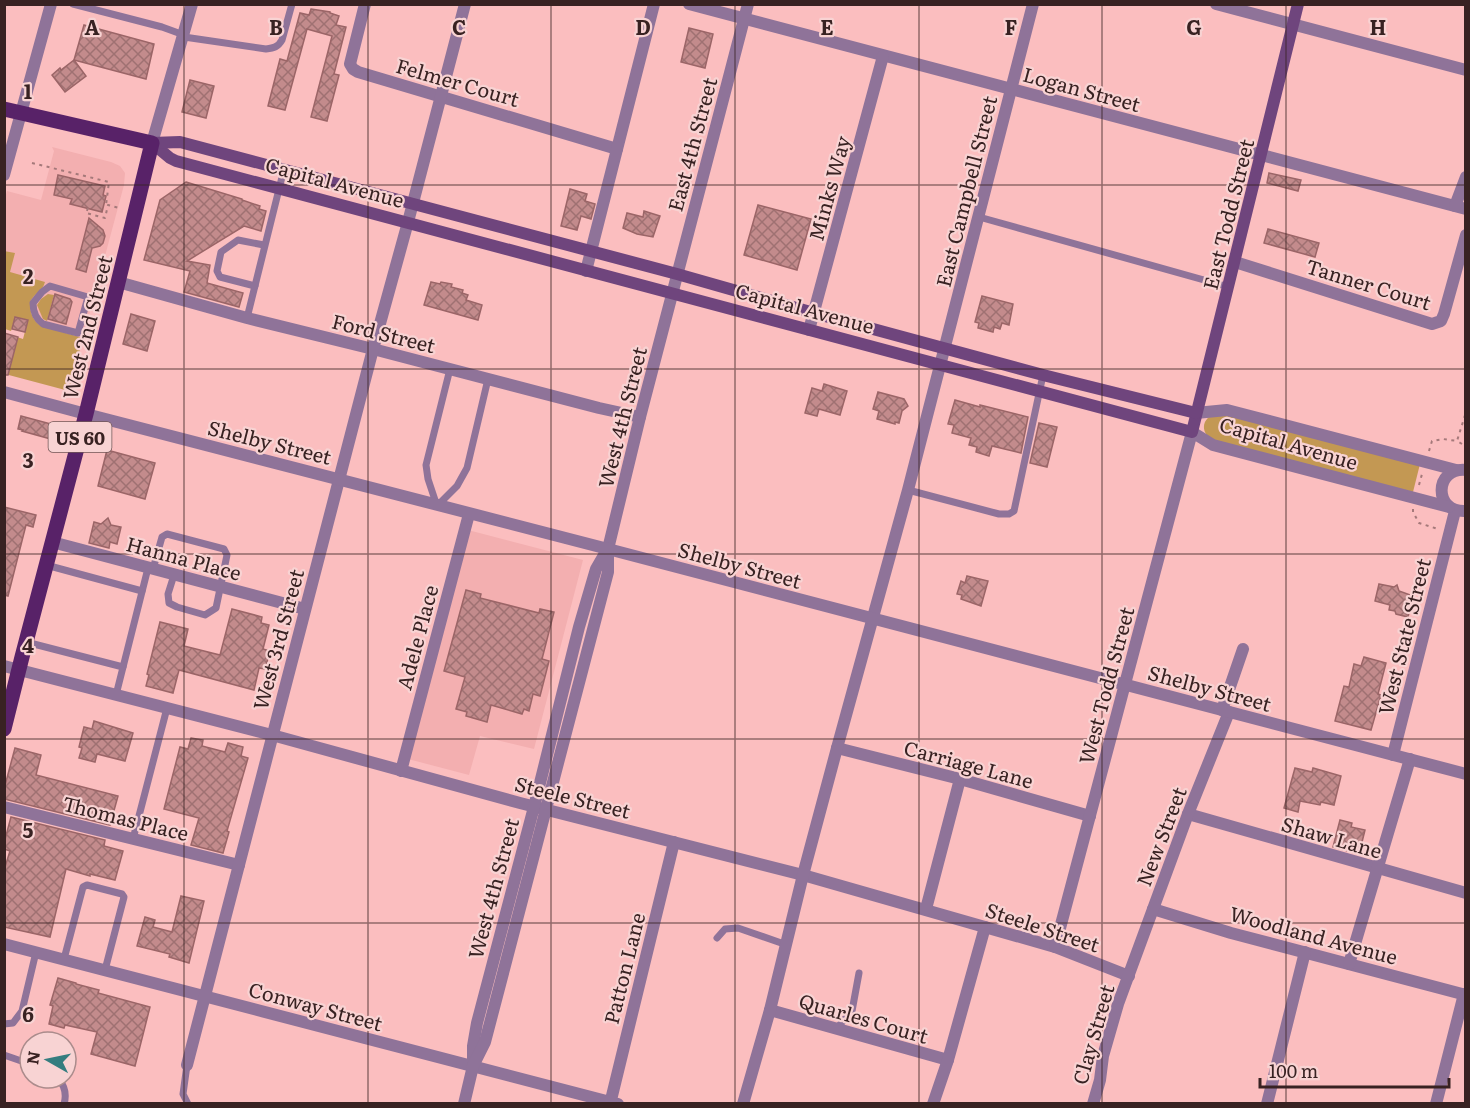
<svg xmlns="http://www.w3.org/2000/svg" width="1470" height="1108" font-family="Literata,serif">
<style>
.built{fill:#f3afb0}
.green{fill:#c39853}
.building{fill:url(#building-cross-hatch);stroke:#9b6567;stroke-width:1.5}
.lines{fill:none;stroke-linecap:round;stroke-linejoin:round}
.path{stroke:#a5797a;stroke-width:2;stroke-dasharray:3 4.5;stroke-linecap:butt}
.service{stroke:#8f7399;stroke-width:7}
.minor{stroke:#8f7399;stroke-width:12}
.tertiary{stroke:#8f7399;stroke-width:12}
.secondary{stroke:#6f457d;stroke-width:12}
.primary{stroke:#582268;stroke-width:15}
.grid{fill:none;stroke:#382222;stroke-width:1.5;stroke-opacity:0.55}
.labels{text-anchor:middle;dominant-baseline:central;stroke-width:4.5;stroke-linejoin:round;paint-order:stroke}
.shield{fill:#f8d3d3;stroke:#725757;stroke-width:1.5}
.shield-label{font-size:18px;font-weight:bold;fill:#382222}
.street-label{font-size:20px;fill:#382222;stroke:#f8d3d3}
.grid-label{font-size:20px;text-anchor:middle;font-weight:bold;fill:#382222;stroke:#f8d3d3;stroke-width:4.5;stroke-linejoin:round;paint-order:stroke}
</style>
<defs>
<pattern id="building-cross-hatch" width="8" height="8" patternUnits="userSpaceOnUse" patternTransform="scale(1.5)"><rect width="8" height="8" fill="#c38b8c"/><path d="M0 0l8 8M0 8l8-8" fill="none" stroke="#9f7172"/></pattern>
</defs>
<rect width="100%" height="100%" fill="#fbbebf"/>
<g class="built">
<polygon points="52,147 111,162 120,166 125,173 124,185 83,338 42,326 34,320 5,310 4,201 7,191 41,200 54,151"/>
<polygon points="468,530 583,560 534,749 480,736 469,775 408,759"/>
</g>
<g class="green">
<path d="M4,251L15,253L10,272L45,282C42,293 35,292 30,302C30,313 33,322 42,326L83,338L69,391L5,374L11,364L17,337L23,339L28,320L15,317L11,331L5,329Z"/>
<polygon points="48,294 54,295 47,321 43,319 37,305 41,299"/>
<path d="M1217,413L1420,464L1413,492L1214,441C1212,439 1208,437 1206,434C1200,424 1208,415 1217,413Z"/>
</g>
<g class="building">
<polygon points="311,9 330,12 330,13 339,16 336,25 346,27 334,74 339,75 327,121 311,117 332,36 307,29 285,110 268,106 280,59 287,61 300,13 309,15"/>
<polygon points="84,25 154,44 146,79 74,60"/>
<polygon points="689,28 713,34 705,68 681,62"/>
<polygon points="74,60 86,76 65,92 52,75 60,68 61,70"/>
<polygon points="190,80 214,86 206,118 182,112"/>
<polygon points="1269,173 1301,180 1298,191 1267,183"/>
<polygon points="58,175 105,186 103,195 106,196 102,212 70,204 72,199 54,195"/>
<polygon points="186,182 242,199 242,200 260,206 259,209 266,211 261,231 244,226 187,261 210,265 207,283 243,293 239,307 184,292 190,271 144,260 160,200"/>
<polygon points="570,189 587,194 585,201 595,204 591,219 581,216 577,230 561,226"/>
<polygon points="758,205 811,219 797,270 744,255"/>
<polygon points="644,211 660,216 653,237 637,234 623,228 627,213 643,217"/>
<polygon points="89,218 103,230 105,236 103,243 100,246 92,248 86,272 76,269"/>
<polygon points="1268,229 1319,243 1315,257 1264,243"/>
<polygon points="431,282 440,284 441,282 452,284 451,287 463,290 462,293 468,295 466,300 482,305 478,320 424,305"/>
<polygon points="55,294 70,299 72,302 66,324 48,319"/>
<polygon points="982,296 1013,304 1009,325 1002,323 1000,329 994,327 993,332 978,328 979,323 975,322"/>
<polygon points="131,314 155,321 147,351 123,344"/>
<polygon points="15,317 28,320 25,332 12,329"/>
<polygon points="4,333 18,337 8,375 4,375"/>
<polygon points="824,384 847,391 840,415 819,409 817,416 805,413 812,388 822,391"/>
<polygon points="878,392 904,399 908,406 902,411 899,423 895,422 895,424 877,419 879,411 873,409"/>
<polygon points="955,400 980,407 980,405 1028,417 1021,453 992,446 989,456 976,452 977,447 969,445 971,438 952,433 954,425 948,424"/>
<polygon points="21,416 62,427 58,441 22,431 23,430 18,429"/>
<polygon points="1039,423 1057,427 1047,467 1030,463"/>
<polygon points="107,450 155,463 145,499 98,486"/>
<polygon points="4,507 36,515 33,527 26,525 8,596 4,595"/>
<polygon points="108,518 111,525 121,527 117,544 110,542 109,548 89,543 94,522 101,524"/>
<polygon points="967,576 988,581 981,606 961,599 962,595 957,594 961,581 965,583"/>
<polygon points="1379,584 1394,587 1397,585 1399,591 1413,596 1408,617 1396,614 1395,611 1389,610 1390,605 1375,601"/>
<polygon points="466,590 481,594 480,598 539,613 540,609 554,612 542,659 549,661 540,696 533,694 529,711 524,709 522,714 491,705 487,722 466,716 467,712 456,709 465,677 444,671"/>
<polygon points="232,609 262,617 261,623 269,625 263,649 270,651 265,669 259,668 254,690 179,670 173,693 146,686 149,675 147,674 160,622 188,629 184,646 220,655"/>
<polygon points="1364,657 1386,663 1378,694 1381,695 1371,730 1335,721 1344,686 1349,687 1354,664 1361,666"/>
<polygon points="94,721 133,733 125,761 97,754 95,762 79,758 82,748 79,747 84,727 92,729"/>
<polygon points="191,738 203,740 202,746 225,752 228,743 243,747 241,756 248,758 227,831 229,832 223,853 191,845 199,818 164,809 180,747 188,749"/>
<polygon points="15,748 41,755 36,775 118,796 110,825 4,799 4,789"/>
<polygon points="1295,768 1312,772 1313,768 1341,776 1334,805 1321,802 1320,805 1300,801 1298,812 1284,808"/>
<polygon points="11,817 105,840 104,846 123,851 115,880 90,874 90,876 66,869 50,937 4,927 4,870 10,851 4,849 4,843"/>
<polygon points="1340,820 1352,823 1351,827 1365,830 1359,854 1333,847"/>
<polygon points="181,896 204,901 189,963 169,957 170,954 137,946 145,917 155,920 153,927 172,932"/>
<polygon points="58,978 76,983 76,984 99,990 98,993 150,1007 135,1066 91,1054 97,1032 65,1025 64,1028 49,1024 53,1006 50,1005"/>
</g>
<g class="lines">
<g class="path">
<polyline points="32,163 109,182 106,205"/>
<polyline points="88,208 86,213 105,218 108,205 119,208"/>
<polyline points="4,367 5,367"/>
<polyline points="1462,444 1457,441 1466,412"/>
<polyline points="1429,451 1432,441 1443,439 1457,441"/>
<polyline points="1419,485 1422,474"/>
<polyline points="1413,509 1413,512 1419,523 1438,529"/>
</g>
<g class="service">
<polyline points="73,4 162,27 184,35"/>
<path d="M184,37L266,49C274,48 278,47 282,40L292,4"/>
<polyline points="979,217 1229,287"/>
<path d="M50,286L88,297L78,333L43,324C36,319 33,312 33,303L42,292Z"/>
<polyline points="255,286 220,277 217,271 221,252 238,240 264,245"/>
<polyline points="247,318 284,169"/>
<polyline points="450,369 426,465 428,479 437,506 457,486 467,468 488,379"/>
<polyline points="908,490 999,514 1009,514 1014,511 1043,375"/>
<polyline points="46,565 142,591"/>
<polyline points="153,569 162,537 167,534 224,549 227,555 216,608 205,615 177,607 169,603 168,594 174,575"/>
<polyline points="26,642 123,667"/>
<polyline points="116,695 148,568"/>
<polyline points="133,839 167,708"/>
<polyline points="717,938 725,929 738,928 787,945"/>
<polyline points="64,959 83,887 87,885 122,894 124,897 105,970"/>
<polyline points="4,1024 13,1023 22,1011 36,952"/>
<polyline points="836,1029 852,1011 859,973"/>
<polyline points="4,1055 30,1064"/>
<polyline points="187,1065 183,1094 188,1104"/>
<path d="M58,1078C64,1085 67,1094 64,1104"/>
</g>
<g class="minor">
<polyline points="365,4 350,64 353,69 358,72 617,149"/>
<polyline points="689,4 1466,209"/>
<polyline points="1216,4 1466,70"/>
<polyline points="152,143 192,4"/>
<polyline points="4,175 51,4"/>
<polyline points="1455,206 1466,177"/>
<polyline points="1235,262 1432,324 1441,321 1444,314 1466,235"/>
<polyline points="586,271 654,4"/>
<polyline points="118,282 247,318 373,349 599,408 640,417"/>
<polyline points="809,330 883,56"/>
<polyline points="4,392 86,414"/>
<polyline points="1196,413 1227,410 1456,470"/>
<path d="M1466,470C1434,467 1433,513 1466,511"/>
<polyline points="52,542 305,609"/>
<polyline points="4,666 272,735 520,803 803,875 1055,947 1129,976"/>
<polyline points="1222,710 1243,649"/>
<polyline points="837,748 960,779 1090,816"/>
<polyline points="1393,755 1455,511"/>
<polyline points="401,771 469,514"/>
<polyline points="4,807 239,865"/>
<polyline points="1188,814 1466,893"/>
<polyline points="926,909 960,779"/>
<polyline points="1153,909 1231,933 1466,995"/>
<polyline points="4,944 618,1104"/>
<polyline points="1055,947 1192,432 1213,445 1449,507"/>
<polyline points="1349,964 1410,759"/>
<polyline points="770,1010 948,1060"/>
<polyline points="473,1062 473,1046 477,1023 534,807 579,627 596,569 607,550"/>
<polyline points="187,1065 373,349 408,222 465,4"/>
<polyline points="464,1104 473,1066 485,1042 608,572 608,549 640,417 748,4"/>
<polyline points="610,1104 674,842"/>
<polyline points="743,1104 770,1010 803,875 837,748 908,490 1033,4"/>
<polyline points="933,1104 948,1060 985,927"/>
<polyline points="1093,1104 1100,1080 1103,1056 1118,1004 1188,814 1229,712"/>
<polyline points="1267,1104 1305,952"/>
<polyline points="1436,1104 1464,994"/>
</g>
<polyline class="tertiary" points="86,414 608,549 1466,774"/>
<g class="secondary">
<polyline points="152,143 170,158 176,161 1192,432 1298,4"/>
<polyline points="152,143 180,142 677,274 814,313 1043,375 1196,413"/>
</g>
<polyline class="primary" points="4,109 152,143 86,414 22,657 4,729"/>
</g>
<path class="grid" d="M184,4V1104M368,4V1104M551,4V1104M735,4V1104M919,4V1104M1102,4V1104M1286,4V1104M4,185H1466M4,369H1466M4,554H1466M4,739H1466M4,923H1466"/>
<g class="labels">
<rect class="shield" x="48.5" y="422" width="63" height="30" rx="4.5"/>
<g class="shield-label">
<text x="80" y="437">US 60</text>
</g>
<g class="street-label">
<text transform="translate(458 81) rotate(16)">Felmer Court</text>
<text transform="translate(1082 88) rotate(15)">Logan Street</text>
<text transform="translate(691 144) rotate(-75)">East 4th Street</text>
<text transform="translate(335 181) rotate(15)">Capital Avenue</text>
<text transform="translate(828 188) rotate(-75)">Minks Way</text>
<text transform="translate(965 191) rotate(-76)">East Campbell Street</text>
<text transform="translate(1227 214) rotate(-76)">East Todd Street</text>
<text transform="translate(1369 283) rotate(17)">Tanner Court</text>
<text transform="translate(805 307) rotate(15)">Capital Avenue</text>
<text transform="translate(86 327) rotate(-76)">West 2nd Street</text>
<text transform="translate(384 332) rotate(14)">Ford Street</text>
<text transform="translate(621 417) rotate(-76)">West 4th Street</text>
<text transform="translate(270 441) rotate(14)">Shelby Street</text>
<text transform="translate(1289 442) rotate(16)">Capital Avenue</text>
<text transform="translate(184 557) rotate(15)">Hanna Place</text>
<text transform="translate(740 564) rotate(15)">Shelby Street</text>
<text transform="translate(1403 636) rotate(-76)">West State Street</text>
<text transform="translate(416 637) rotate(-75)">Adele Place</text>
<text transform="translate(277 639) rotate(-75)">West 3rd Street</text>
<text transform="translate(1105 685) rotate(-75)">West Todd Street</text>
<text transform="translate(1210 687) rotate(15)">Shelby Street</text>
<text transform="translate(969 763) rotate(15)">Carriage Lane</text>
<text transform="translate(573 796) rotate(14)">Steele Street</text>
<text transform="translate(126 817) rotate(14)">Thomas Place</text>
<text transform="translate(1160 836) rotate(-69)">New Street</text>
<text transform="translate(1332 836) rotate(16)">Shaw Lane</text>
<text transform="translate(492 888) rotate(-75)">West 4th Street</text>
<text transform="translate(1043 926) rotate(18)">Steele Street</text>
<text transform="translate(1314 934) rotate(15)">Woodland Avenue</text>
<text transform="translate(623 968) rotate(-76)">Patton Lane</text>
<text transform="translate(316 1005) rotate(15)">Conway Street</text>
<text transform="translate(864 1017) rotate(16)">Quarles Court</text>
<text transform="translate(1092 1034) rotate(-74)">Clay Street</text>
</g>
</g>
<g class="grid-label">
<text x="92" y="35">A</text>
<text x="276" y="35">B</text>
<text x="459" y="35">C</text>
<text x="643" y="35">D</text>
<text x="827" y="35">E</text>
<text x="1011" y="35">F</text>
<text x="1194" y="35">G</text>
<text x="1378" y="35">H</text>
<text x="28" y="99">1</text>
<text x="28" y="284">2</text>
<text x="28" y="468">3</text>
<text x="28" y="653">4</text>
<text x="28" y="838">5</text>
<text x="28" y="1022">6</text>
</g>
<rect width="1470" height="1108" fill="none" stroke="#382222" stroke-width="12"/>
<g transform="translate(48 1060) rotate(279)"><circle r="28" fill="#f8d3d3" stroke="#ab8c8c" stroke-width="1.5"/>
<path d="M0-4.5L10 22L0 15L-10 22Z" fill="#347d7f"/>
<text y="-9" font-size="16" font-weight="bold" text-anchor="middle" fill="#382222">N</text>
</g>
<path d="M1260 1078v9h189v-9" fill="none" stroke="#382222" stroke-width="3"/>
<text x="1269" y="1078" font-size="18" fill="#382222" stroke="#f8d3d3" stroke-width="4.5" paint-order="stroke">100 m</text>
</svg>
